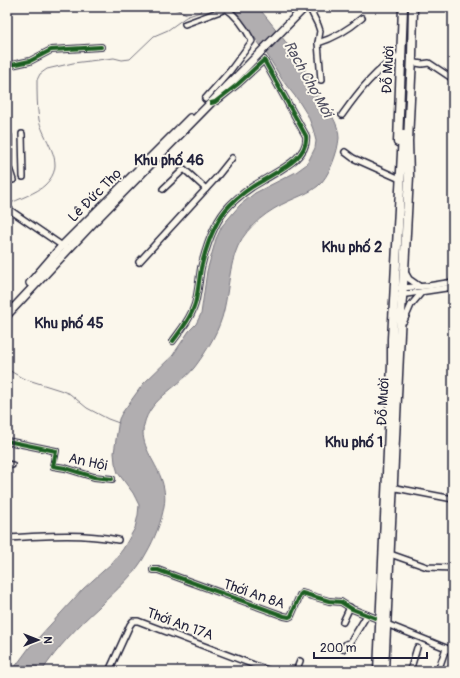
<svg xmlns="http://www.w3.org/2000/svg" width="460" height="678" font-family="Pangolin,sans-serif">
<style>
.water{fill:#b1aeb0;stroke:#787681}
.lines{fill:none;stroke-linecap:round;stroke-linejoin:round}
.stream{stroke:#787681;stroke-width:1}
.minor-casing{stroke:#22223b;stroke-width:8}
.major-casing{stroke:#22223b;stroke-width:10}
.highway-casing{stroke:#22223b;stroke-width:11}
.minor{stroke:#fbf7ec;stroke-width:5}
.major{stroke:#fbf7ec;stroke-width:7}
.highway{stroke:#fbf7ec;stroke-width:8}
.cycleway-casing{stroke:#fbf7ec;stroke-width:6}
.cycleway{stroke:#1b5e20;stroke-width:4}
.labels{text-anchor:middle;dominant-baseline:central;stroke-width:4;stroke-linejoin:round;paint-order:stroke}
.street-label{font-size:14px;fill:#22223b;stroke:#fbf7ec}
.water-label{font-size:15px;font-style:italic;fill:#545364;stroke:#fbf7ec}
.neighbourhood-label{font-size:15px;font-weight:bold;fill:#22223b;stroke:#fbf7ec}
</style>
<rect width="100%" height="100%" fill="#fbf7ec"/>
<filter id="ink" filterUnits="userSpaceOnUse"><feTurbulence type="fractalNoise" baseFrequency=".025" numOctaves="2"/><feDisplacementMap in="SourceGraphic" scale="8" xChannelSelector="R" yChannelSelector="G"/><feConvolveMatrix kernelMatrix="1 2 1 2 8 2 1 2 1" color-interpolation-filters="sRGB"/></filter>
<g filter="url(#ink)">
<path class="water" d="M230,7H258C275,28 293,50 307,73C312,81 316,89 321,98C328,110 339,123 339,138C338,152 329,177 318,186C309,193 300,196 289,201C269,210 248,225 238,246C229,266 229,289 224,310C220,329 208,349 197,364C182,386 150,397 144,425C139,444 155,461 161,478C164,486 166,497 164,506C162,520 154,540 147,552C136,574 116,590 99,607C78,626 58,647 42,671H12L29,648L83,589L112,563L123,549L135,528L138,515L139,505L133,493L118,473L115,463L114,453L119,419L122,413L143,384L173,355L189,331L196,324L201,314L207,271L216,239L222,226L240,205L255,193L296,172L307,164L315,148L316,141L313,129L308,116L298,100L283,81L268,56L237,13Z"/>
<g class="lines">
<g class="stream">
<polyline points="171,7 189,15"/>
<path d="M7,205C18,199 37,193 45,185C68,163 45,144 39,120C37,107 37,93 37,80L40,74L47,69L73,63L114,58L122,60L130,59L154,36L168,30L186,17L200,12L204,7"/>
<polyline points="7,369 22,378 60,390 70,394 87,408 108,419 119,423"/>
</g>
<g class="minor-casing">
<g id="minor">
<polyline points="313,7 311,11 318,25 320,31 318,43 321,80"/>
<polyline points="185,24 226,9"/>
<path d="M318,43C335,38 349,29 362,18"/>
<polyline points="416,63 422,64 429,63 453,79"/>
<polyline points="7,66 30,61 51,50 101,47"/>
<path d="M205,99L230,71L252,41C246,29 236,15 224,7"/>
<path d="M342,115C359,91 376,69 402,54"/>
<polyline points="7,133 9,136 9,168 13,180"/>
<polyline points="22,134 23,177"/>
<polyline points="345,152 353,158 400,179"/>
<polyline points="163,189 184,169 206,189"/>
<polyline points="7,208 64,247"/>
<polyline points="139,262 216,178 232,158"/>
<polyline points="405,272 409,279 419,286"/>
<polyline points="400,288 428,286 453,282"/>
<polyline points="400,295 453,287"/>
<polyline points="404,321 411,305 422,292"/>
<path d="M173,341C181,330 191,318 195,304C198,293 199,280 201,268C206,247 214,221 230,205C239,196 251,187 262,181C277,171 309,158 306,136L264,60L238,84L217,101"/>
<polyline points="7,441 56,451 53,466 65,468 94,477 112,479"/>
<polyline points="7,464 12,465"/>
<polyline points="396,488 453,499"/>
<path d="M7,538C44,536 81,533 118,540"/>
<polyline points="393,555 427,567 453,568"/>
<polyline points="153,570 158,570 284,616 289,617 291,616 300,595 302,593 329,601 341,602 352,609 375,618"/>
<polyline points="343,622 350,607"/>
<polyline points="389,625 446,648"/>
<polyline points="343,649 346,644 350,643 367,615"/>
<polyline points="109,671 130,625 133,621 138,621 270,671"/>
<polyline points="296,671 300,661"/>
<polyline points="410,671 417,648"/>
<polyline points="438,671 446,648 453,653"/>
</g>
</g>
<g class="major-casing">
<g id="major">
<polyline points="30,283 62,246 190,118"/>
<polyline points="7,315 94,222 305,7"/>
</g>
</g>
<g class="highway-casing">
<g id="highway">
<polyline points="398,142 403,7"/>
<polyline points="378,671 392,364 392,339 403,134"/>
<polyline points="384,671 401,312 404,271 409,176 408,141 412,57 413,7"/>
</g>
</g>
<use href="#minor" class="minor"/>
<use href="#major" class="major"/>
<use href="#highway" class="highway"/>
<g class="cycleway-casing">
<g id="cycleway">
<polyline points="7,66 30,61 51,50 101,47"/>
<path d="M173,341C181,330 191,318 195,304C198,293 199,280 201,268C206,247 214,221 230,205C239,196 251,187 262,181C277,171 309,158 306,136L264,60L238,84L215,102L211,103"/>
<polyline points="7,441 56,451 53,466 65,468 94,477 112,479"/>
<polyline points="153,570 158,570 284,616 289,617 291,616 300,595 302,593 329,601 341,602 352,609 375,618"/>
</g>
</g>
<use href="#cycleway" class="cycleway"/>
</g>
</g>
<g class="labels">
<g class="street-label">
<text transform="translate(388 70) rotate(-87)">Đỗ Mười</text>
<text transform="translate(95 195) rotate(-45)">Lê Đức Thọ</text>
<text transform="translate(383 402) rotate(-87)">Đỗ Mười</text>
<text transform="translate(88 462) rotate(12)">An Hội</text>
<text transform="translate(254 594) rotate(19)">Thới An 8A</text>
<text transform="translate(180 624) rotate(20)">Thới An 17A</text>
</g>
<g class="water-label">
<text transform="translate(308 79) rotate(61)">Rạch Chợ Mới</text>
</g>
<g class="neighbourhood-label">
<text x="169" y="160">Khu phố 46</text>
<text x="352" y="247">Khu phố 2</text>
<text x="69" y="323">Khu phố 45</text>
<text x="354" y="442">Khu phố 1</text>
</g>
</g>
<rect width="460" height="678" fill="none" stroke="#fbf7ec" stroke-width="24"/>
<rect x="12" y="12" width="436" height="654" fill="none" stroke="#22223b" stroke-width="1.5" filter="url(#ink)"/>
<g transform="translate(38 640) rotate(90)" stroke="#fbf7ec" stroke-width="3" paint-order="stroke">
<path d="M0-3L7 15L0 10L-7 15Z" fill="#22223b"/>
<text y="-6" font-size="11" font-weight="bold" text-anchor="middle" fill="#22223b">N</text>
</g>
<path d="M314 652v6h113v-6" fill="none" stroke="#22223b" stroke-width="2"/>
<text x="320" y="652" font-size="12" fill="#22223b" stroke="#fbf7ec" stroke-width="3" paint-order="stroke">200 m</text>
</svg>
